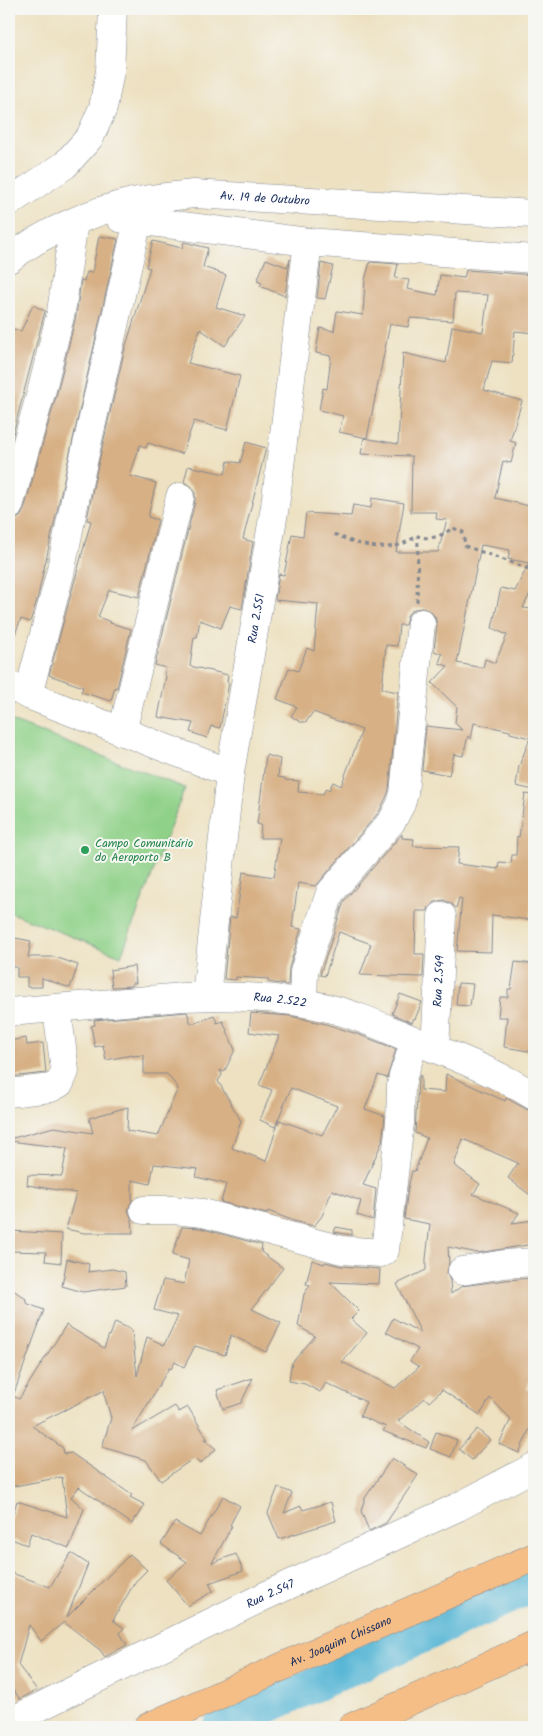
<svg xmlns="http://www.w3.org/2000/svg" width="543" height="1736" font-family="Kalam,sans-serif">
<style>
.green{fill:#90d189;stroke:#568074}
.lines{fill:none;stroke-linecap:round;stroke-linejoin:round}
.river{stroke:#57b6d5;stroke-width:35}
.building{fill:#d7b085;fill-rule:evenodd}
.minor-casing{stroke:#848890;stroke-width:29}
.major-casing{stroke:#848890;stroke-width:29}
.path{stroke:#848890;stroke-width:3;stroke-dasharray:4 4;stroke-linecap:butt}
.minor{stroke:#fff;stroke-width:28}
.major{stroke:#f6be87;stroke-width:28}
.leisure-dot{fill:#2e9e5b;stroke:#f6f6f2;stroke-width:2}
.labels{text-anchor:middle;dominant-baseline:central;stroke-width:4;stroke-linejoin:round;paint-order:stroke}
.street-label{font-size:12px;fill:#1b2f5e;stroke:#f6f6f2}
.leisure-label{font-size:12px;fill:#27864d;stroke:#f6f6f2;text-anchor:start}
</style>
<rect width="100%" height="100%" fill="#f6f6f2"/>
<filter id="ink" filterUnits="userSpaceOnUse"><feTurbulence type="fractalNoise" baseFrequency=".02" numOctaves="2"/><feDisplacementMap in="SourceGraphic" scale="10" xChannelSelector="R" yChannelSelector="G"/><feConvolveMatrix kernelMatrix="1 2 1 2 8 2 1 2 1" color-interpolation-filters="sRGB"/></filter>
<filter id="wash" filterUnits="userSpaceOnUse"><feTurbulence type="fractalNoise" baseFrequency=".0096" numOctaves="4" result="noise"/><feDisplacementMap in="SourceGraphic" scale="20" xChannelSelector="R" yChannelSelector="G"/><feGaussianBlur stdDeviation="1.12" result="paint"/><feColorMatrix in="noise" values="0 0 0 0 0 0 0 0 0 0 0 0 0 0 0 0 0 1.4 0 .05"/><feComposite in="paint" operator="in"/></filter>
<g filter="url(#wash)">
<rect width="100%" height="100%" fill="#ede1c1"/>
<polygon class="green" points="9,720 185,788 121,956 9,912"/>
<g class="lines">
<polyline class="river" points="221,1727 534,1585"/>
</g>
<g id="blocks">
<g class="building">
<polygon points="99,236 118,239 37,600 30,622 21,619 10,647 9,646 9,529 11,521 20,517 24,510 57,393 76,316 81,280 84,281 87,272 92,273"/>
<polygon points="153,241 182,248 184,242 208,248 203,267 226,275 216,307 245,316 225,346 200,329 188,363 240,376 227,430 194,421 182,454 148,443 146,448 140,445 130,476 156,483 148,517 158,520 139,597 109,590 98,617 111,622 110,623 131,629 117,688 115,687 111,701 81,692 83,687 49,675 91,521 87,520 94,483 124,352 150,268 146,267"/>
<polygon points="266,259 287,267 290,259 285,296 260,286 262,283 257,281"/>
<path d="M370,262L398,264L395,278L409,280L407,289L437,295L440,275L464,278L466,270L534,275V333L515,331L512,363L492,361L484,390L522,401L510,441L516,443L511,463L503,461L495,498L534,507V585L523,608L534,609V790L516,786L519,766L530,738L510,733V731L474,723L471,739L468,736L463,756L454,754L449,775L422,770L426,726L462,730L455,723L457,707L432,683L448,666L439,663L442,654L434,651L437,625L435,617L430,611L423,608L414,609L408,614L405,625H399L397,646L386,645L382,689L398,692L389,790L386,798L379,812L316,886L298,883L292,927L301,929L289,968L288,985L268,982V979L236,977V980L224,979L230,917L236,918L243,872L274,877L280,838H260L261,825L257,824L266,755L280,759L278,777L285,778V780L299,781L298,792L323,794L326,788L329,790L333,782L341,786L362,730L313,712L306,722H300L291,716L297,707L277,699L289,668L298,671L307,648L314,651L318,604L275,600L279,574L284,575L292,534L303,536L306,513L351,516L353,505L371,508L372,498L404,503L396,552H438L447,520L436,519L437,512H411L412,456L361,454L364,438L398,444L403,353L446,363L452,326L483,332L488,295L455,293L453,321L410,318L408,327L390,324L367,438L339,432L343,416L319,410L323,388L327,389L331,356L316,353V351L320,328L334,331L337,311L363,315L365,280ZM481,545L510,550L508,559L529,563L515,591L501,588L492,628L507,635L495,663L485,659L483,668L457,663Z"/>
<polygon points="321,263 333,266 325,299 317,298"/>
<polygon points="33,305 45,311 10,445 9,328 21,331"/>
<polygon points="246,442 266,448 243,539 253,542 242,609 230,606 221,628 200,620 197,637 194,637 190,666 228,675 227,682 229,683 220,728 211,726 207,738 190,732 193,723 158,717 166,676 164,675 166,668 155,665 195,501 195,492 191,486 184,482 188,466 225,474 228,461 240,463"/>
<polygon points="525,794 534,795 534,879 530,920 492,915 491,952 457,951 462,899 459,898 456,908 451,903 443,900 435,902 429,907 428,911 416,911 415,954 424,954 423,977 360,975 371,944 339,932 325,976 320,975 344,901 402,834 402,838 414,839 413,846 459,847 457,864 498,869 499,862 511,863 512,855 516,855 517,836 519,837"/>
<polygon points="10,937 31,941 28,957 55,957 78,965 70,988 42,978 42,987 27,987 27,977 17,977 17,967 10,967"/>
<polygon points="515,962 534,964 534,1052 504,1047 507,1017 498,1017 500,997 508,997 508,989 511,989"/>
<polygon points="134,966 136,983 132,983 132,986 112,987 110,970"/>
<polygon points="458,983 473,984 470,1006 456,1005"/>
<polygon points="400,994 422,1002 415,1019 414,1018 412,1023 392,1014"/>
<polygon points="187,1012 191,1024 214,1015 217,1023 223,1021 235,1050 224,1072 220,1070 222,1075 218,1081 241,1121 232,1148 266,1161 279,1120 322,1135 337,1106 291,1088 275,1127 260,1120 272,1090 259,1085 279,1036 249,1032 251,1013 290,1016 326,1024 360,1035 396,1049 387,1078 378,1075 365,1109 385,1116 382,1142 363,1185 376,1189 373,1220 357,1215 361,1201 332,1190 322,1216 314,1226 294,1221 268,1211 267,1214 221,1202 226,1184 196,1177 198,1169 154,1164 150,1184 132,1180 132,1200 128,1210 132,1220 133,1233 84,1233 66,1229 76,1193 27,1185 28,1175 62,1176 67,1148 9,1141 9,1139 54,1127 93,1133 89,1118 128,1107 127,1131 158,1136 178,1088 167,1074 144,1074 144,1055 132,1056 132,1055 106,1060 103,1045 95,1047 91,1026 95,1025 94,1020"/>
<polygon points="26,1038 27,1045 43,1043 46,1073 9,1077 9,1041"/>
<polygon points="446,1074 505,1101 506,1098 526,1109 534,1112 534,1198 508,1178 518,1163 463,1139 454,1165 480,1184 473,1194 519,1213 512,1223 534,1220 534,1244 478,1253 448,1247 449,1263 447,1273 450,1281 451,1294 462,1286 506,1280 534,1278 534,1364 527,1389 534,1393 534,1419 519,1453 499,1444 511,1419 490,1398 480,1415 442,1390 429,1402 425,1398 398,1421 429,1442 426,1448 383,1431 386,1427 360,1416 366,1402 326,1383 320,1392 305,1384 289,1381 291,1366 293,1365 291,1364 315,1336 298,1326 304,1294 310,1285 306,1284 312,1260 324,1264 325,1262 341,1266 380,1269 379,1284 330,1282 359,1311 351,1319 367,1333 342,1362 395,1388 419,1367 410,1361 418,1349 386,1332 393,1318 421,1333 397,1284 426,1270 426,1259 430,1224 404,1219 408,1188 412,1171 415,1171 427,1138 415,1133 418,1080 420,1075 421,1076 421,1090 445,1092"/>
<polygon points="182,1227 200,1228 262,1245 261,1252 283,1268 252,1309 281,1323 266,1352 231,1335 225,1355 195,1346 184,1367 175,1362 171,1369 169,1368 132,1431 175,1406 179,1412 188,1407 208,1440 204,1439 216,1449 200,1464 194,1458 161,1481 146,1460 102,1447 111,1418 104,1394 105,1390 32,1426 63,1448 64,1454 71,1453 132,1495 130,1497 145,1505 137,1518 135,1517 132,1524 79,1487 71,1497 84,1509 69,1548 31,1533 27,1545 9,1538 9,1526 17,1501 67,1517 62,1477 9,1487 9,1287 26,1299 26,1303 44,1310 13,1396 19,1399 66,1325 104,1348 109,1335 110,1336 115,1322 132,1330 137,1376 147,1337 164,1345 178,1316 154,1310 163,1280 184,1284 189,1260 172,1255"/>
<polygon points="336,1227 352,1230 352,1235 334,1232"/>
<polygon points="11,1231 62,1234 61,1263 45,1261 46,1252 10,1251"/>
<polygon points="67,1259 89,1264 88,1272 112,1269 125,1272 126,1286 83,1292 62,1286"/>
<polygon points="253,1378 241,1403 223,1409 217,1390"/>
<polygon points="477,1429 490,1440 472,1460 459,1449"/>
<polygon points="436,1432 457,1440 451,1457 430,1449"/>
<polygon points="392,1458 418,1475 386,1523 369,1531 361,1511 365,1498"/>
<polygon points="278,1487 292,1493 284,1513 301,1506 303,1510 331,1502 336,1521 279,1539 268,1513"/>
<polygon points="223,1496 240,1506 230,1525 232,1526 212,1563 236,1554 243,1571 209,1583 213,1591 188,1606 166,1580 187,1562 161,1544 175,1522 200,1536"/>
<polygon points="71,1553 88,1564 67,1617 130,1554 147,1570 135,1582 113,1620 124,1628 120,1633 127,1645 105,1657 100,1650 64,1622 41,1641 29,1625 18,1665 37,1690 20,1699 9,1684 9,1572 50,1587"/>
</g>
</g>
</g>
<g filter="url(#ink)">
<use href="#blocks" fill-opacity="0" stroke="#848890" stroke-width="1"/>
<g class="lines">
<g class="minor-casing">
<g id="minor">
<polyline points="9,202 65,165 90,137 103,108 110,71 113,9"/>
<polyline points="120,218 308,242 534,259"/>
<path id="s1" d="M9,259C42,233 92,211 133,202C153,198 174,196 194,194L534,214"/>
<polyline points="9,506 42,389 61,312 74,222"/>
<polyline points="9,685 28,695 230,773"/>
<polyline points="28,695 60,574 79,480 138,220"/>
<polyline points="122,732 180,497"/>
<path id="s2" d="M206,996L230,773L275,506L308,242"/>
<polyline points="303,1002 304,972 307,962 330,893 392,821 401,804 404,793 421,623"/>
<path id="s3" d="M9,1012L183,997C231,995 281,996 328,1008C362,1016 395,1033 428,1046C465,1060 501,1075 534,1096"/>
<path id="s4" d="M435,1049L442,916"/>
<polyline points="9,1093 51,1088 60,1083 65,1071 57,1009"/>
<polyline points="144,1210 172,1210 203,1213 342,1250 381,1253 385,1250 400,1123 401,1086 403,1076 415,1041"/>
<polyline points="462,1271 504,1264 534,1262"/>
<path id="s5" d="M9,1722L267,1595L458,1507L534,1467"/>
</g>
</g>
<g class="major-casing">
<g id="major">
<path id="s6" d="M148,1727L295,1661L534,1557"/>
<polyline points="352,1727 534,1645"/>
</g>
</g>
<g class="path">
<path d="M334,534C354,543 373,550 396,546C404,544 411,539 418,536"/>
<path d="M417,602L418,536C432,541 442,535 453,528L463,532L465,546L524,567L534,572"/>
</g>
<use href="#minor" class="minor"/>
<use href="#major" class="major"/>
</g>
</g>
<circle class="leisure-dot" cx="85" cy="850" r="5"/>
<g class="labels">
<g class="street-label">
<text stroke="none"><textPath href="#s1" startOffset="270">Av. 19 de Outubro</textPath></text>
<text stroke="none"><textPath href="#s2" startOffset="381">Rua 2.551</textPath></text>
<text stroke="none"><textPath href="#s4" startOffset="68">Rua 2.549</textPath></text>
<text stroke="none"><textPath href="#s3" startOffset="272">Rua 2.522</textPath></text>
<text stroke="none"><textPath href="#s5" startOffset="291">Rua 2.547</textPath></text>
<text stroke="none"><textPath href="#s6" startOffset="211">Av. Joaquim Chissano</textPath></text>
</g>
<g class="leisure-label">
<text x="95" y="843">Campo Comunitário<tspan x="95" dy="14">do Aeroporto B</tspan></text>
</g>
</g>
<rect width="543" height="1736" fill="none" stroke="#f6f6f2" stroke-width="30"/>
</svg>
